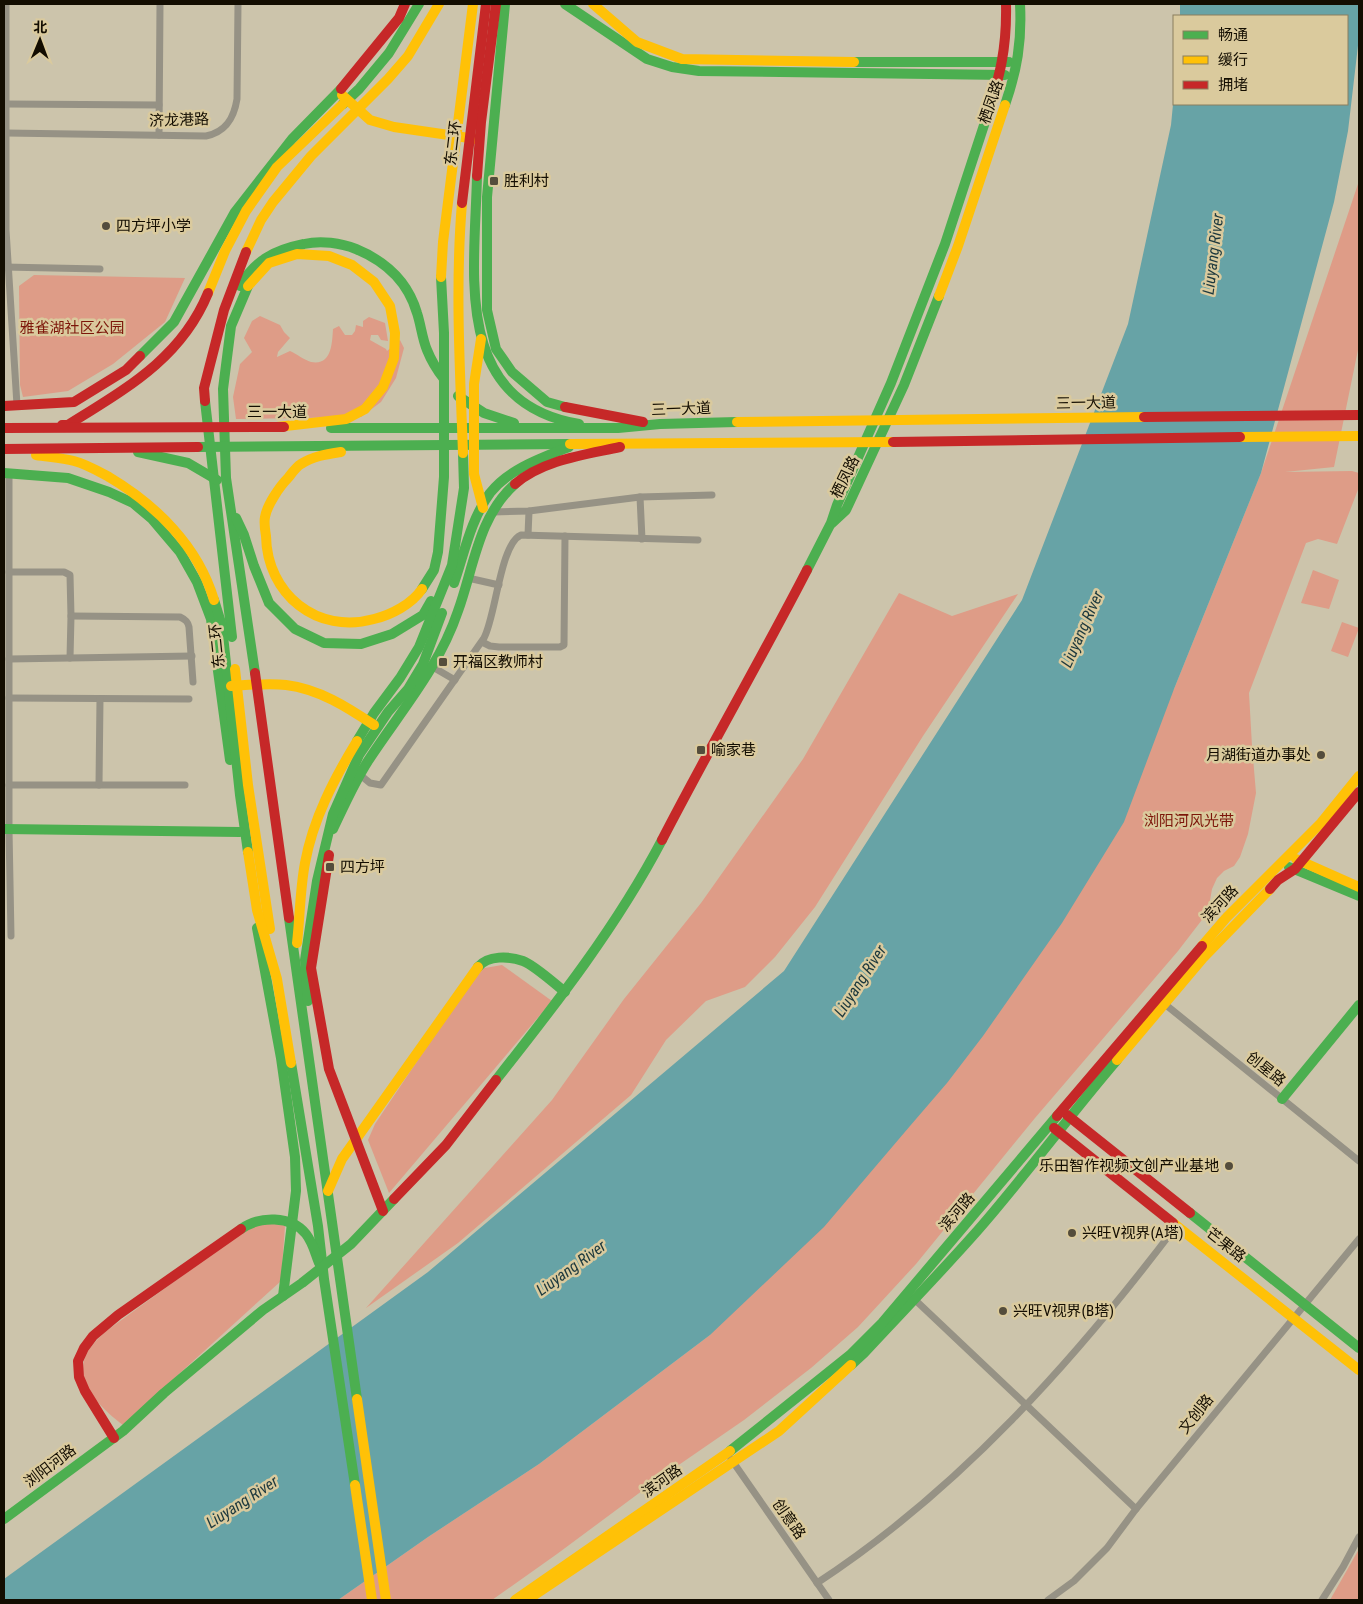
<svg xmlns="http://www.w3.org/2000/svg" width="1363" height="1604" font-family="'Roboto Condensed','Noto Sans SC',sans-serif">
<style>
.green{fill:#de9c87}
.water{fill:#67a3a6}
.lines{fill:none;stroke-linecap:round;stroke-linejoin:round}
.street{stroke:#969285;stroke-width:7}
.fast{stroke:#4caf50;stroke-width:10}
.slow{stroke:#ffc107;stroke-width:10}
.jam{stroke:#c62828;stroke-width:10}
.poi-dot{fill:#544d3c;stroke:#daca9d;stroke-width:2}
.labels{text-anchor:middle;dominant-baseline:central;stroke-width:5;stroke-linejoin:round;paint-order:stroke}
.street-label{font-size:15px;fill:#130d01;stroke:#daca9d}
.poi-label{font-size:15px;fill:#130d01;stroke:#daca9d;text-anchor:start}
.park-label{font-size:15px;fill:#7d160a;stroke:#daca9d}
.water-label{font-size:16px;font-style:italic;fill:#1c383d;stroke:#daca9d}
</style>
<rect width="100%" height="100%" fill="#ccc4ab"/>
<g class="green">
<polygon points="1359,181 1359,345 1334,467 1285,472 1352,471 1359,473 1359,487 1337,544 1318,539 1306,543 1249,693 1252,746 1256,793 1248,834 1240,857 1234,866 1224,871 1217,878 1212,889 1208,912 1178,951 1035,1118 916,1264 858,1327 811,1368 744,1420 654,1482 557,1554 492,1600 338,1600 428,1537 539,1464 710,1335 1174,689 1261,473"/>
<polygon points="34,275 185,278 165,322 113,364 68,391 23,397 20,385 19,286"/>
<path d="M260,316L280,325L284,332L290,338L278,352L277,357L290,351C297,354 304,360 311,362C332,366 332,343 333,329L339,326L345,335H352L355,331L356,325L363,327V321L369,317L385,323L388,341L381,340L378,335H371L370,340L386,349L387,351L400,340L404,348L396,378L381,402L361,417L236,419L233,397L240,364L252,352L244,338L252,321Z"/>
<polygon points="1313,570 1339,580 1329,609 1301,603"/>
<polygon points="899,593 952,616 1018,594 923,736 815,907 775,957 745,987 706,1001 666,1040 631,1095 458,1243 366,1308 552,1100 624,999 701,903 803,759"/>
<polygon points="1342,622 1359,628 1348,657 1331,651"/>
<polygon points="502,965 552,1001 389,1193 368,1140 375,1124 479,969"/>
<path d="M279,1222L285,1226L281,1281L123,1425C104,1410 78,1388 84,1361C86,1350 97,1340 105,1332L245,1230L258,1225Z"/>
<polygon points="1359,1549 1359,1600 1330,1600"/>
</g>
<polygon class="water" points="1180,4 1359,4 1359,37 1348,131 1334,202 1261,473 1174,689 1124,822 1062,923 983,1036 947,1083 910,1126 824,1227 710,1335 539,1464 428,1537 338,1600 4,1600 4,1579 428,1272 784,971 1022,600 1128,324 1171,125 1174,94 1174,104 1347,104 1347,16 1180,16"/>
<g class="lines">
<g class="street">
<polyline points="6,4 6,230 17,405"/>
<polyline points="6,104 159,105"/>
<path d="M6,133L206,136C226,132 234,118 237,99L238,4"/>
<polyline points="159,135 160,4"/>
<polyline points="4,267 100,269"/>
<polyline points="9,474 9,830 11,936"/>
<polyline points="640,497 642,539"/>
<polyline points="493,512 529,511 640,497 712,495"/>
<polyline points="528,535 529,511"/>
<polyline points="9,572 64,572 70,575 71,616 70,658"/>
<polyline points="468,578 499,585"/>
<path d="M71,616L180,617C186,620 188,622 189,627L193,682"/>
<polyline points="482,642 490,646 499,647 560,647 564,645 565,536"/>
<polyline points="9,659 192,656"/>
<polyline points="431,666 455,680"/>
<polyline points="9,698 189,699"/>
<path d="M359,774L370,783L381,785L484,638C496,616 500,544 521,535L698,540"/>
<polyline points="9,785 185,785"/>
<polyline points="99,785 100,699"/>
<polyline points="1161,1001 1359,1161"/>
<polyline points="911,1296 1136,1509"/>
<polyline points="731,1459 829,1600"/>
<path d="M817,1583C959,1490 1075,1360 1177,1225"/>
<polyline points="1048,1600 1074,1581 1107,1548 1136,1509 1359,1239"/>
<polyline points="1322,1600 1343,1567 1359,1537"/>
</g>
<g class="fast">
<polyline points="505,4 487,197 487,310 496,349 512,372 547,402 565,407"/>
<polyline points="565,4 647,59 672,67 699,71 1005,75"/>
<polyline points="854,62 1009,62"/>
<polyline points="343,104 359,89 389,53 419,4"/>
<path d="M1005,105C1017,70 1022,42 1020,4"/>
<path d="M477,176C475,272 451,402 579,424"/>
<path d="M240,286C255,260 275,250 304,244C321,240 341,243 356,249C385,261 408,282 417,313C421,325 422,338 427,350C431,360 437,370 444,379"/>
<polyline points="248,286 231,326 223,389 226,478 255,673"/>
<polyline points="140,356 174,322 235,212 292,139 341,89"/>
<polyline points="458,396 484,413 514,423"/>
<polyline points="205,401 232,637"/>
<polyline points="331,428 618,428 660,424 737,422"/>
<polyline points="198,447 570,444"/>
<polyline points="138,452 188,463 217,480"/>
<polyline points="4,473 68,478 109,492 133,503 152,519 180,552 197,582 211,619 230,760"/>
<polyline points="236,518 244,535 254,566 269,603 295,629 324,643 361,644 392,634 423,615 431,601"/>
<polyline points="832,523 846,510 904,385 939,296"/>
<polyline points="807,570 831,523 837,505 891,383 945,244 986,119"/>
<path d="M454,583C464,554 471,519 490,493C509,469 541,458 569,447"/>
<polyline points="422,589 434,570 438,552 444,477 444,333 441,277"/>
<polyline points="214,600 222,626 240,795 248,852"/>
<polyline points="357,741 374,713 400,678 419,647 452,565 464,488 463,453"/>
<polyline points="4,829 240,832"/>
<path d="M333,829C344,806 354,783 368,761C400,712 439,668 458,611C474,567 478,517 515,484"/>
<polyline points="1289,867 1359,896"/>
<polyline points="289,918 357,1399"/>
<polyline points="257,928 281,1058 295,1157 296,1191 283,1296"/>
<path d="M478,967C488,955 509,956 523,961C534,965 555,984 565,992"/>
<polyline points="308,1001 305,960 317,881 333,814 359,755 388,712 408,689 423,664 442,613"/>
<polyline points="291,1063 318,1226 324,1279 355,1485"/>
<path d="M496,1080C556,1004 617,926 662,840"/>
<polyline points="1282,1099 1359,1005"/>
<polyline points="1190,1213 1359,1348"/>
<path d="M241,1229C259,1216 291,1215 306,1234C313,1243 315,1253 319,1263"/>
<path d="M851,1365L864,1353C902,1312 941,1272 978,1230C1026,1175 1069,1116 1117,1060"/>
<polyline points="730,1451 850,1355 882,1323 1057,1116"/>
<polyline points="4,1519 123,1431 164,1393 263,1310 302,1283 351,1244 394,1199"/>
</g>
<g class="slow">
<polyline points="593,4 637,42 682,59 854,62"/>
<polyline points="342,95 370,120 394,127 476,139"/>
<path d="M462,203C455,286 460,370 463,453"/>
<polyline points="246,252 261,220 273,202 311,156 388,79 408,56 439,4"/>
<polyline points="441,277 443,242 473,4"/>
<polyline points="248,286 269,263 297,254 329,256 352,265 374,282 390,306 395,333 394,358 383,387 365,409 346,419 277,427"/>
<polyline points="208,293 225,251 246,211 277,167 343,104"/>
<polyline points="939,296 958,246 1005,105"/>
<polyline points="481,339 474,384 474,474 483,508"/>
<polyline points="737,422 1144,417"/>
<polyline points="1240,437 1359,436"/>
<polyline points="570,444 893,442"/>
<path d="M341,452C328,454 313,456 301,464C296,467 292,473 288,478C280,486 267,505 265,517C264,522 265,530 266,536C267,594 317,635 374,619C391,615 412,604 422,589"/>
<path d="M36,455C48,457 62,458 74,461C86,464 98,471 109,477C156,505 198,546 214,600"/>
<polyline points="235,669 248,785 270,929"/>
<path d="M231,686C249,685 268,683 286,685C319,689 347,707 374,725"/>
<polyline points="248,852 257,910 277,979 291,1063"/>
<polyline points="1296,859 1359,887"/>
<path d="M297,943C300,917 300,889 305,863C313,819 334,779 357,741"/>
<polyline points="1202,946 1226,918 1321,823 1359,776"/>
<polyline points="1117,1060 1203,958 1270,889"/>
<polyline points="328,1191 342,1159 478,967"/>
<polyline points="1173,1223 1359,1370"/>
<polyline points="357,1399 386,1600"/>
<polyline points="355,1485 372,1600"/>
<polyline points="515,1600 730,1451"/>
<polyline points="527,1600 779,1431 851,1365"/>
</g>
<g class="jam">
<polyline points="341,89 399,18 405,4"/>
<path d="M986,119C1000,76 1007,49 1006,4"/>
<polyline points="477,176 481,122 496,4"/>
<polyline points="462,203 486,4"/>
<polyline points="205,401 204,388 224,310 246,252"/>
<polyline points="4,406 74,402 126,370 140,356"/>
<polyline points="565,407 643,422"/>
<polyline points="1144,417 1359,415"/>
<path d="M62,425H68C125,389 181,359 208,293"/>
<polyline points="4,428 284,427"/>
<polyline points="893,442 1240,437"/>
<polyline points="4,449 198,447"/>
<path d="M515,484C543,460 584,455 620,447"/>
<polyline points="255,673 289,918"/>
<path d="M662,840C709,749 760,661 807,570"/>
<polyline points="329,855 311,968 329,1069 383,1211"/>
<polyline points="1270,889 1278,880 1295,869 1359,792"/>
<polyline points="1067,1115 1190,1213"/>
<polyline points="1057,1116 1202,946"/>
<polyline points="1054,1128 1173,1223"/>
<polyline points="394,1199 446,1145 496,1080"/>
<polyline points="114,1438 85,1391 79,1377 78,1361 84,1348 93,1336 118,1315 241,1229"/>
</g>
</g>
<g class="poi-dot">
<rect x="489" y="176" width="10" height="10" rx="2.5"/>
<circle cx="106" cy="226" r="5"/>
<rect x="438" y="657" width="10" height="10" rx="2.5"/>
<rect x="696" y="745" width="10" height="10" rx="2.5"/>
<circle cx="1321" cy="755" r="5"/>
<rect x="325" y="862" width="10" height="10" rx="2.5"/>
<circle cx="1229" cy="1166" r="5"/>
<circle cx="1072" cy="1233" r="5"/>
<circle cx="1003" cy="1311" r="5"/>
</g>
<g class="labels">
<g class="street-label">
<text transform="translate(991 102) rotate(-71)">栖凤路</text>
<text transform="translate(179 120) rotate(-2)">济龙港路</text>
<text transform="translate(453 143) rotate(-83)">东二环</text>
<text transform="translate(1086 403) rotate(-1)">三一大道</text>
<text transform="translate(681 409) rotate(-2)">三一大道</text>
<text x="277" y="412">三一大道</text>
<text transform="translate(845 477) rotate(-64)">栖凤路</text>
<text transform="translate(217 646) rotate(-96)">东二环</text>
<text transform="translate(1220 904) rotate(-47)">滨河路</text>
<text transform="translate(1266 1069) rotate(39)">创星路</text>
<text transform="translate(957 1212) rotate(-50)">滨河路</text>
<text transform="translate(1226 1245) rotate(38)">芒果路</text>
<text transform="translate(1196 1414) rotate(-51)">文创路</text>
<text transform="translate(50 1466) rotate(-37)">浏阳河路</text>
<text transform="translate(662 1481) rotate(-35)">滨河路</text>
<text transform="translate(789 1519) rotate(55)">创意路</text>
</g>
<g class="poi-label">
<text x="504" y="181">胜利村</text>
<text x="116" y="226">四方坪小学</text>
<text x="453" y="662">开福区教师村</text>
<text x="711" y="750">喻家巷</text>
<text x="1311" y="755" text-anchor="end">月湖街道办事处</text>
<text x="340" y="867">四方坪</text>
<text x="1219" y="1166" text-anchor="end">乐田智作视频文创产业基地</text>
<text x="1082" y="1233">兴旺V视界(A塔)</text>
<text x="1013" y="1311">兴旺V视界(B塔)</text>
</g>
<g class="park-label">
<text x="72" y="328">雅雀湖社区公园</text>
<text x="1189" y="821">浏阳河风光带</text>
</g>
<g class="water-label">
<text transform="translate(1213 254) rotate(-83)">Liuyang River</text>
<text transform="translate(1082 629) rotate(-66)">Liuyang River</text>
<text transform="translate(860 981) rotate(-57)">Liuyang River</text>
<text transform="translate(571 1268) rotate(-36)">Liuyang River</text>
<text transform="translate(242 1502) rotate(-33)">Liuyang River</text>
</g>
</g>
<rect width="1363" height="1604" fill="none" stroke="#130d01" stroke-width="10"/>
<rect x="1173" y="15" width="175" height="90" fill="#daca9d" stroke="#8a7e5f"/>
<rect x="1183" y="31" width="25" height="8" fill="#4caf50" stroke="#8a7e5f"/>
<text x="1218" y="40" font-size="15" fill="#130d01">畅通</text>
<rect x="1183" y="56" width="25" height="8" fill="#ffc107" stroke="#8a7e5f"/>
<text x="1218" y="65" font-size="15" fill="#130d01">缓行</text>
<rect x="1183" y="81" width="25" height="8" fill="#c62828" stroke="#8a7e5f"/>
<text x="1218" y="90" font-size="15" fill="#130d01">拥堵</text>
<g transform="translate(40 40) rotate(1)" stroke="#daca9d" stroke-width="4" paint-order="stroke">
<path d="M0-4L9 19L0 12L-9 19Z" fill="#130d01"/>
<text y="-8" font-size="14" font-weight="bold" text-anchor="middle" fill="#130d01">北</text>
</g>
</svg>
